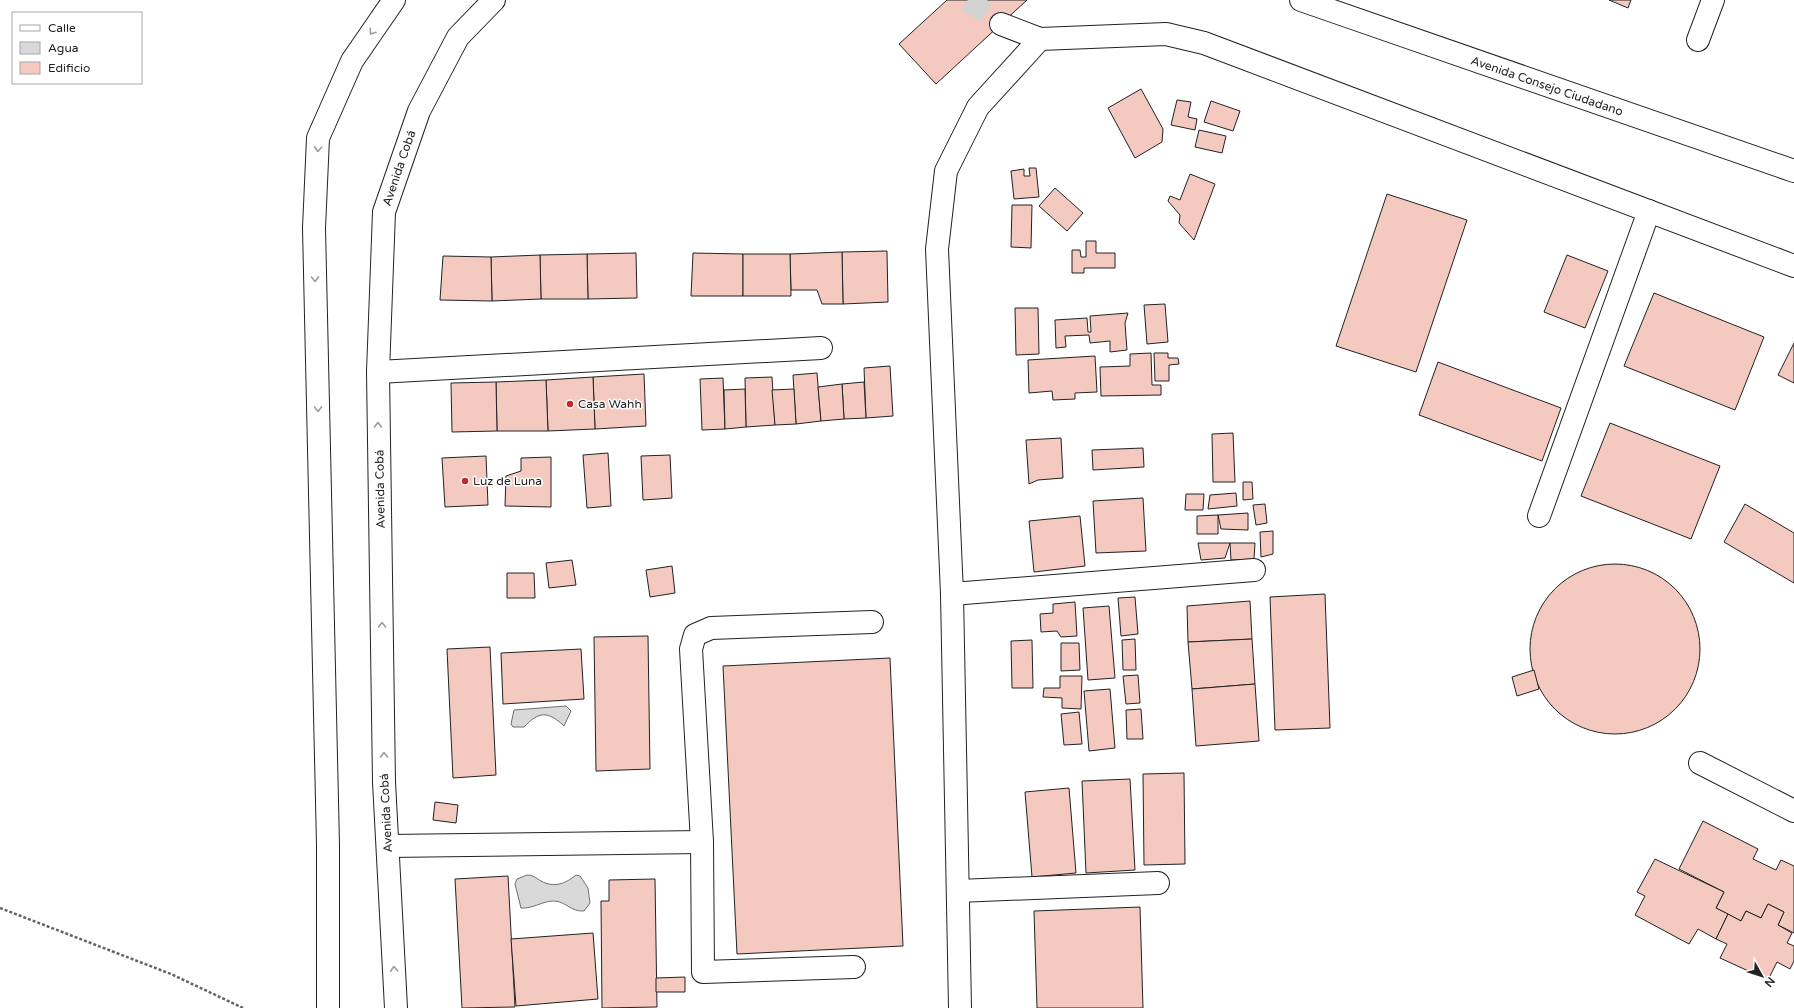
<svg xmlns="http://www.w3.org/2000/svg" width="1794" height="1008" font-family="'Varela Round',sans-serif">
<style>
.water{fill:#d9d9d9;stroke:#6f6f6f}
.building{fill:#f3c9c0;stroke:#222}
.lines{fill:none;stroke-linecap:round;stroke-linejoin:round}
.minor-tunnel{stroke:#d3d3d3;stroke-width:22;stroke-dasharray:22 11;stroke-linecap:butt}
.minor-casing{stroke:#222;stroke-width:24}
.tertiary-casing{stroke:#222;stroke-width:24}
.path{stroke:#646464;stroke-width:2.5;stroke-dasharray:3 2;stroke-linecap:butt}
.minor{stroke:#fff;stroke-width:22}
.tertiary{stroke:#fff;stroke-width:22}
.oneway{stroke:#9c9c9c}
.poi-dot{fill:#c62828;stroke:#fff;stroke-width:1.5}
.labels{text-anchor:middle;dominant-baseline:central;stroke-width:3;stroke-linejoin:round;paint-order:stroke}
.street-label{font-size:12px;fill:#222;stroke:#fff}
.poi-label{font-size:12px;fill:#222;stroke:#fff;text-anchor:start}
</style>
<rect width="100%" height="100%" fill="#fff"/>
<g class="water">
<path d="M566,706L571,711L564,726C548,711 539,711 524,727H513L511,724L514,710Z"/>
<path d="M527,875C533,875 536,878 541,881C554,888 565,884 576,875L580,876L588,888L590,903L584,911C571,912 565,901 554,901C542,901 533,909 521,908L515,884L517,879Z"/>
</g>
<g class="building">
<polygon points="947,0 1027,0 936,84 899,44"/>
<polygon points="1609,0 1631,0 1628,8"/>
<polygon points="1141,89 1163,129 1162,142 1135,158 1108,108"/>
<polygon points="1177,100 1191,102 1188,117 1197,119 1195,130 1171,125"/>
<polygon points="1211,101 1240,111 1233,131 1204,122"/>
<polygon points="1199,130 1226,136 1222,153 1195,147"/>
<polygon points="1029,168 1036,168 1039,197 1014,199 1011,171 1024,169 1024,176 1030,176"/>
<polygon points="1190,174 1215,184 1194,240 1179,223 1180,215 1168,201 1170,196 1180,200"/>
<polygon points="1055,188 1083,213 1067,231 1039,206"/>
<polygon points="1387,194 1467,220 1416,372 1336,346"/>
<polygon points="1012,205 1032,205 1031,248 1011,247"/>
<polygon points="1086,241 1096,241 1096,253 1115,253 1115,268 1084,268 1084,273 1072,273 1072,250 1080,250 1081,257 1086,257"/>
<polygon points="887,251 888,302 843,304 842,252"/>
<polygon points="842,252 843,304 822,304 817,290 791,290 790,254"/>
<polygon points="636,253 637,298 588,299 587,254"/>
<polygon points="693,253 743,254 743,296 691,296"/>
<polygon points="587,254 588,299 541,299 540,255"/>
<polygon points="743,254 790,254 791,296 743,296"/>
<polygon points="540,255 541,299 492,301 491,257"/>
<polygon points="1567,255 1608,271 1585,328 1544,312"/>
<polygon points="443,256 491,257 492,301 440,300"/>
<polygon points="1654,293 1764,337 1735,410 1624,366"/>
<polygon points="1165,304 1168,342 1147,344 1144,305"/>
<polygon points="1015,308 1038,308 1039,354 1016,355"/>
<polygon points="1128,313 1125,323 1127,350 1110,352 1110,341 1090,343 1089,335 1065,336 1066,347 1056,348 1055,320 1087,318 1088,332 1091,332 1090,316"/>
<polygon points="1794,343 1794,383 1778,375"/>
<polygon points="1151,353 1152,385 1161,385 1161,395 1101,396 1100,367 1130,366 1130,354"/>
<polygon points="1154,353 1168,353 1168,358 1178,358 1179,364 1169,365 1169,381 1155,381"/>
<polygon points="1095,356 1097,392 1075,393 1075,399 1053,400 1052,391 1029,393 1028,360"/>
<polygon points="1438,362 1561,408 1542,461 1419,415"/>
<polygon points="890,366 893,416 866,418 864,368"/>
<polygon points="817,373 821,421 796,424 793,375"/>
<polygon points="644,374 646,426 595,429 593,377"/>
<polygon points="593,377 595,429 548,431 546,380"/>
<polygon points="772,377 775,425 746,427 745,378"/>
<polygon points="723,378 725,429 702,430 700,379"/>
<polygon points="546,380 548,431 497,431 496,382"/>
<polygon points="496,382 497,431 452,432 451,383"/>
<polygon points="864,382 866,418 844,419 842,384"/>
<polygon points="842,384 844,419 821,421 818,387"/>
<polygon points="745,389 746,427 725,429 724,390"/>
<polygon points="794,389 796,424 775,425 772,390"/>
<polygon points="1610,423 1720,466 1691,539 1581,496"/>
<polygon points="1233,433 1235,482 1213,482 1212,434"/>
<polygon points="1061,438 1063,478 1038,480 1029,484 1026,440"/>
<polygon points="1143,448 1144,467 1093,470 1092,450"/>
<polygon points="608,453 611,506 587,508 583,455"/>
<polygon points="670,455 672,498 643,500 641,456"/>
<polygon points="486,456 488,505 445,507 442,458"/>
<polygon points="551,457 551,507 505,506 506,476 521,471 521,458"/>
<polygon points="1243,482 1252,482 1253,499 1243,500"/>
<polygon points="1236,493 1237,506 1208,509 1210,495"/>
<polygon points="1186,494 1204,494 1203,510 1185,510"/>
<polygon points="1143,498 1146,551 1096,553 1093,501"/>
<polygon points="1265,504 1267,523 1256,525 1253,505"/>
<polygon points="1745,504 1794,533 1794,583 1724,542"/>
<polygon points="1248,513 1248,530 1221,529 1218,515"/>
<polygon points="1218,515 1218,534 1197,534 1197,516"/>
<polygon points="1080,516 1085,566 1034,572 1029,521"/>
<polygon points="1273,531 1273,554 1261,557 1260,532"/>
<polygon points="1198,543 1230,543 1225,558 1201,560"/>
<polygon points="1230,543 1255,543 1254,559 1231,560"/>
<polygon points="572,560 576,585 549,588 546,563"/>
<circle cx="1615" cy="649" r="85"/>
<polygon points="672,566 675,593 650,597 646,570"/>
<polygon points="507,573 534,573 535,598 507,598"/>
<polygon points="1325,594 1330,728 1275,730 1270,597"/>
<polygon points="1135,597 1138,634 1121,636 1118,598"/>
<polygon points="1250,601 1252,639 1188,642 1187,606"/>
<polygon points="1075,602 1077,636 1061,637 1057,631 1041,632 1040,614 1053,613 1053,604"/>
<polygon points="1109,606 1115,678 1088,680 1083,608"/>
<polygon points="648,636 650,769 596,771 594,637"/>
<polygon points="1135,639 1136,670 1123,670 1122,640"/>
<polygon points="1252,639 1255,684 1192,689 1188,642"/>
<polygon points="1032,640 1033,688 1012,688 1011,641"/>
<polygon points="1061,643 1079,643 1080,670 1061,671"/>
<polygon points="490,647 496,775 453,778 447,649"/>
<polygon points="581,649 584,699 503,704 501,653"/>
<polygon points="890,658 903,946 737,954 723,666"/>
<polygon points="1534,670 1539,689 1517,696 1512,677"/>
<polygon points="1138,675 1140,703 1126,704 1123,676"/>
<polygon points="1060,676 1082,676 1081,709 1062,708 1062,698 1043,697 1044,688 1060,688"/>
<polygon points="1255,684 1259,741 1196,746 1192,689"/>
<polygon points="1110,689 1115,748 1089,751 1084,691"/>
<polygon points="1141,709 1143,739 1127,739 1126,710"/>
<polygon points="1079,712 1082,744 1064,745 1061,714"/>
<polygon points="1184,773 1185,864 1144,865 1143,774"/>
<polygon points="1130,779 1135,870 1086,873 1082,781"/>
<polygon points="1069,788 1076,873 1032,877 1025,792"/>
<polygon points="435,802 458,805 456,823 433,820"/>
<polygon points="1703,821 1758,849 1753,859 1776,870 1781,860 1794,866 1794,933 1778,925 1784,912 1768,904 1761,918 1746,911 1741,921 1716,908 1724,892 1679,869"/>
<polygon points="1655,859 1724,892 1716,908 1728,914 1716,939 1698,929 1689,944 1635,915 1645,896 1637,892"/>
<polygon points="508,876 515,1007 462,1008 455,879"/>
<polygon points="655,879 657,1007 602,1008 601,901 609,901 609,880"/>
<polygon points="1768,904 1784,912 1778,925 1792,933 1787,943 1794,946 1794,961 1790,969 1777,962 1768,980 1720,958 1727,944 1716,939 1728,914 1741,921 1746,911 1761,918"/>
<polygon points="1140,907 1143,1008 1037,1008 1034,911"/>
<polygon points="593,933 598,999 516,1006 511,939"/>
<polygon points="685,977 685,992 656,992 656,978"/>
</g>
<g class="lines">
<polyline class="minor-tunnel" points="968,0 1001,24"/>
<g class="minor-casing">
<g id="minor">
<polyline points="1001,24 1040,39 1166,34 1204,43 1794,266"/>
<polyline points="1698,40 1713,0"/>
<polyline points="378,372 821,348"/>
<polyline points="1539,516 1649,211"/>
<polyline points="952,594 1254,570"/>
<polyline points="1700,763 1794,811"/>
<polyline points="388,846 702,842"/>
<polyline points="958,891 1158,883"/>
<polyline points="854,967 703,972 702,842 691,649 695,635 711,628 872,622"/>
<polyline points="960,1008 952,594 937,249 946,171 978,107 1040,39"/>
</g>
</g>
<g class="tertiary-casing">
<g id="tertiary">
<polyline points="1301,0 1794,171"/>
<polyline points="328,1008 328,845 314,228 318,138 352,61 394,0"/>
<polyline points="396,1008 384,782 378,372 384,212 419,111 458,37 494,0"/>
</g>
</g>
<polyline class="path" points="0,908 171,974 243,1008"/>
<use href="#minor" class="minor"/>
<use href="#tertiary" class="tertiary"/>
</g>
<defs><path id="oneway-chevron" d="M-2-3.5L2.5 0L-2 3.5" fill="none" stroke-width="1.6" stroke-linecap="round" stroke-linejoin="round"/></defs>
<g class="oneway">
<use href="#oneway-chevron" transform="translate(372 32) rotate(124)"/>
<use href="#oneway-chevron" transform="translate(318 149) rotate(93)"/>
<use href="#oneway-chevron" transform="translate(315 279) rotate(89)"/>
<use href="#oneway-chevron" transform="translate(318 409) rotate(89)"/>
<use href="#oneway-chevron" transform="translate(378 425) rotate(-91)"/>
<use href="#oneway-chevron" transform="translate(382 625) rotate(-91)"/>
<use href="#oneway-chevron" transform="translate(384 755) rotate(-91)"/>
<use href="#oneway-chevron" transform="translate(394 969) rotate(-93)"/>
</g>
<g class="poi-dot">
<circle cx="570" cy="404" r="4"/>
<circle cx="465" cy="481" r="4"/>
</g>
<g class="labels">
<g class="street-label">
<text transform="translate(1547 86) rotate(19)">Avenida Consejo Ciudadano</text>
<text transform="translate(399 168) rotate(-71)">Avenida Cobá</text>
<text transform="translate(380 489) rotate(-91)">Avenida Cobá</text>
<text transform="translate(386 813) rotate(-93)">Avenida Cobá</text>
</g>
<g class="poi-label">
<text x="578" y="404">Casa Wahh</text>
<text x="473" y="481">Luz de Luna</text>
</g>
</g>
<rect x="12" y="12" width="130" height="72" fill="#ffffff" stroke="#a7a7a7"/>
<rect x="20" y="25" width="20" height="6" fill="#ffffff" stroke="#a7a7a7"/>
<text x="48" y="32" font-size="12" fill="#222222">Calle</text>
<rect x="20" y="42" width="20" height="12" fill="#d9d9d9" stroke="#a7a7a7"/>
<text x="48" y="52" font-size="12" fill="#222222">Agua</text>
<rect x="20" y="62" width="20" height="12" fill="#f3c9c0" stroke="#a7a7a7"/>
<text x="48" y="72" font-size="12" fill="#222222">Edificio</text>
<g transform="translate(1762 976) rotate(129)" stroke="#ffffff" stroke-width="3" paint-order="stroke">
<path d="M0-3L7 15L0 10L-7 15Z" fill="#222222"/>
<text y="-6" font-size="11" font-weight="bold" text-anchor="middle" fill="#222222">N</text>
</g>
</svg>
